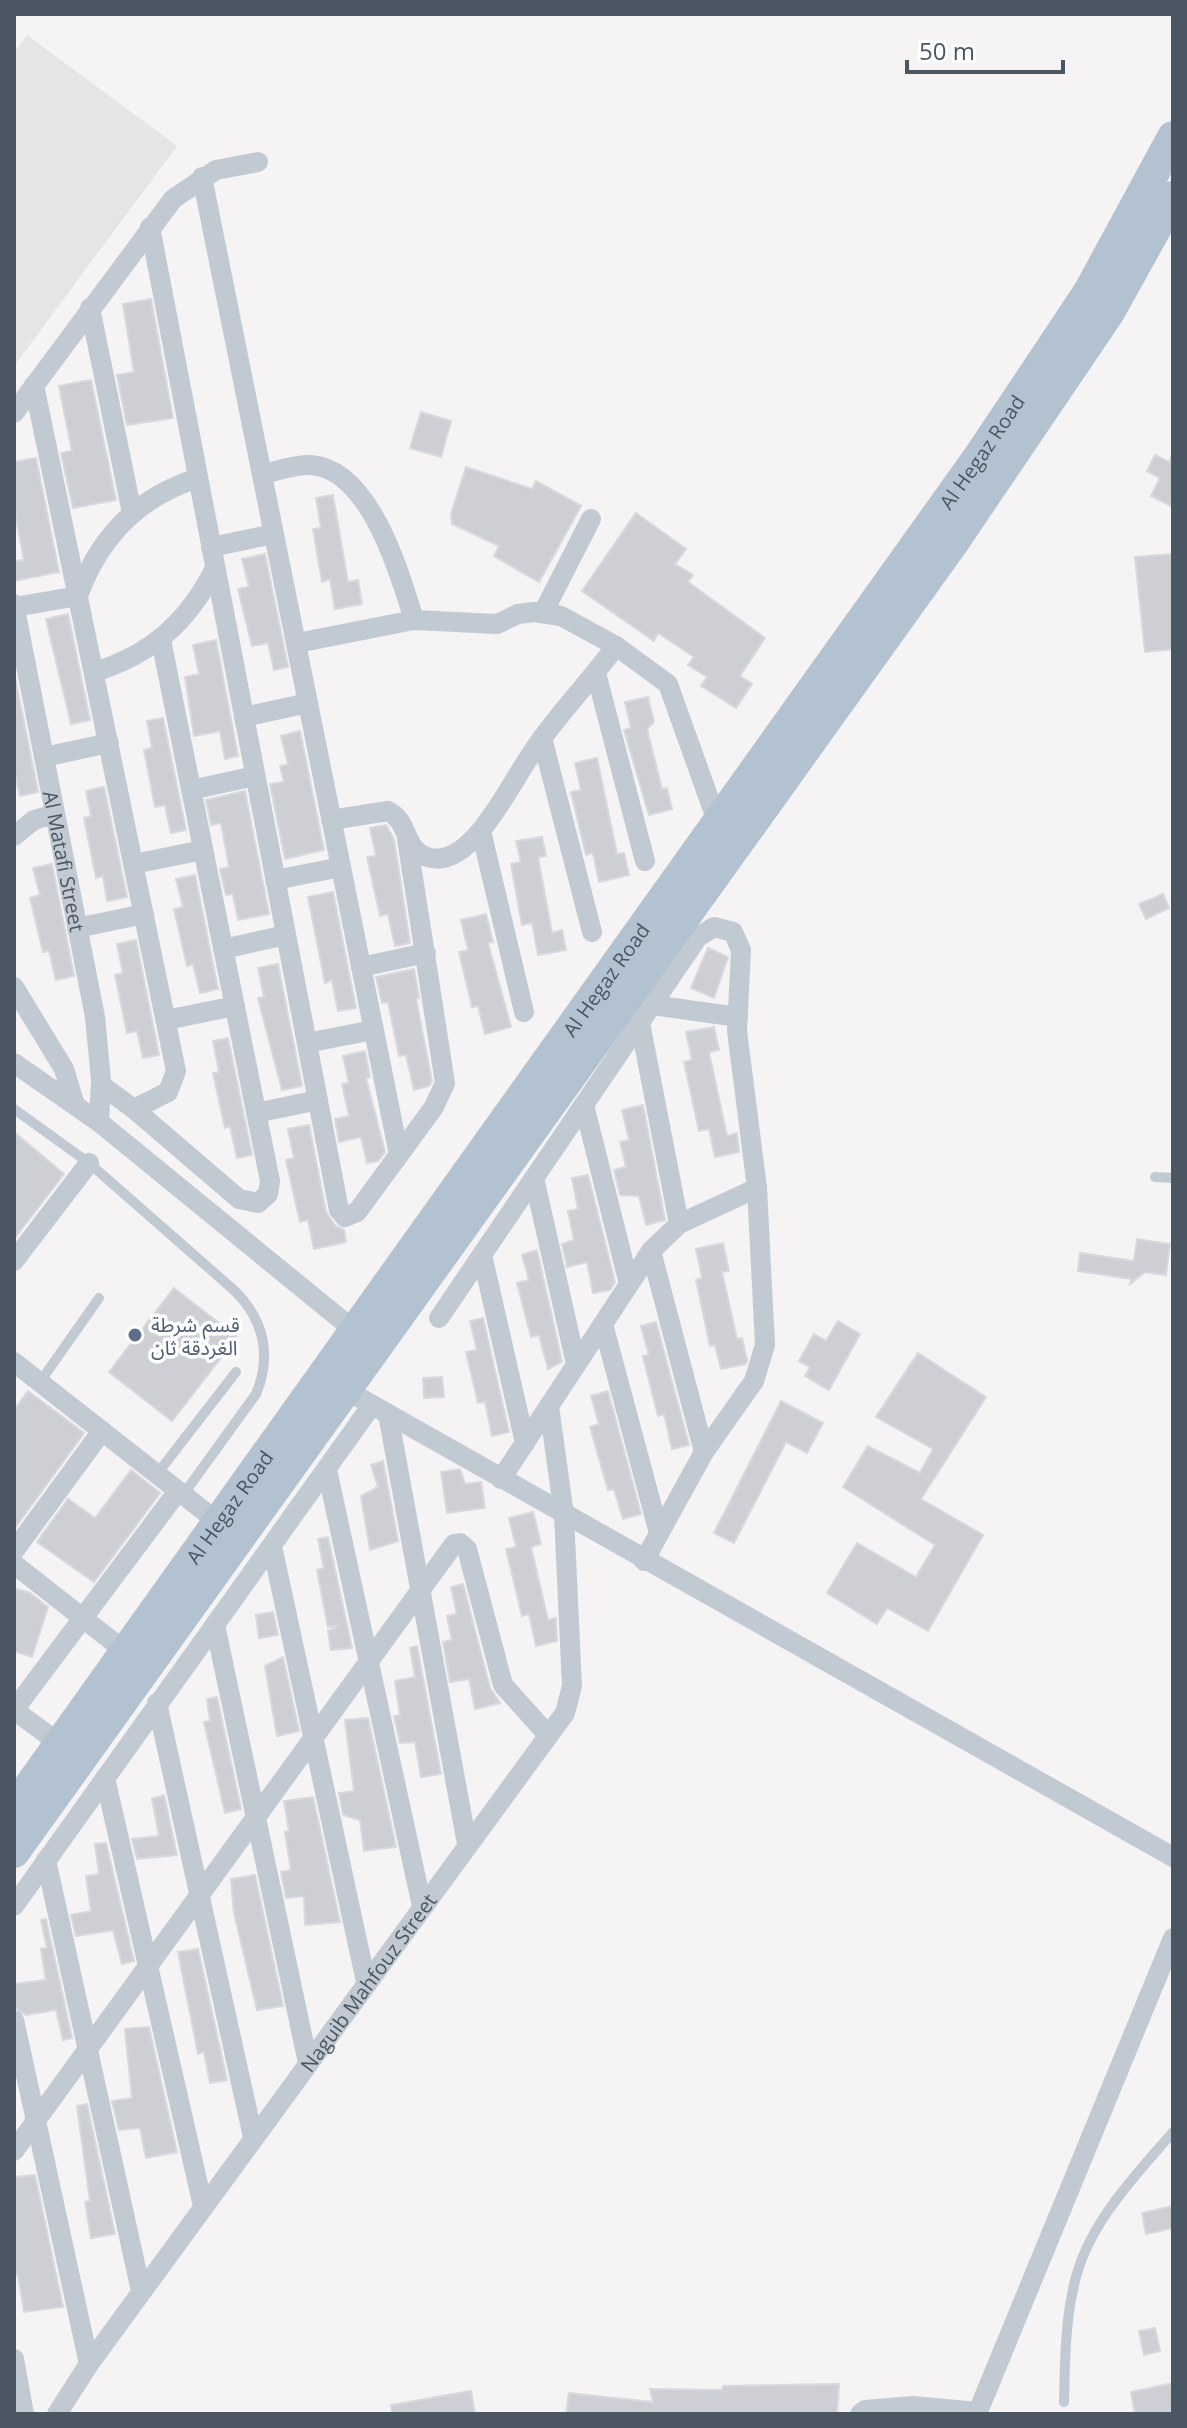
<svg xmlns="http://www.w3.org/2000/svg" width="1187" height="2428" font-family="'Open Sans','Noto Sans Arabic',sans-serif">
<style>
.education{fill:#e6e4e5}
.building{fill:#cdcfd5;stroke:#d7d9de;stroke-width:2}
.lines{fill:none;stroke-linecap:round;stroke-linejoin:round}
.lane{stroke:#c1cad2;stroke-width:10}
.street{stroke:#c1cad2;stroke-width:20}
.primary{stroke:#b3c2d1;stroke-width:32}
.service-dot{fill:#5c6f8a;stroke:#fff;stroke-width:3}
.labels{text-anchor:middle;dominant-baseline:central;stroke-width:7;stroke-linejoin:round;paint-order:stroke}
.street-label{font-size:20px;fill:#4a5661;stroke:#fff}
.service-label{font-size:20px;fill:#4e5e75;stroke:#fff;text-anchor:start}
</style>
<rect width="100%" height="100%" fill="#f5f3f3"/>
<polygon class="education" points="27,35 177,146 14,366 14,53"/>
<g class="building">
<polygon points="151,299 173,418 127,425 117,375 134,372 123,304"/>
<polygon points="91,380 116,500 73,508 61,453 72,451 59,386"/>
<polygon points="421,412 451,421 441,457 410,448"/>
<polygon points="1173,453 1173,507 1151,496 1160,478 1147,471 1155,455 1169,462"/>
<polygon points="36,458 59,572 14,581 14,561 24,560 14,508 14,462"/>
<polygon points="466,467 532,489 536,481 581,506 539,582 494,556 499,546 452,524 451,514"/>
<polygon points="333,495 348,582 358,580 362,604 335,609 330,579 322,582 313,529 321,528 316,498"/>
<polygon points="636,513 686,549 675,564 693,575 688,582 765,638 740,676 752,684 736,708 701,686 707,677 688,665 694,657 658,633 654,641 582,591"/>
<polygon points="265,554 288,667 274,670 268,643 252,646 238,589 249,587 242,559"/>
<polygon points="1173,554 1173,649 1145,652 1135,557"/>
<polygon points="68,614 90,720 71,724 46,619"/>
<polygon points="216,640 238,756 225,759 220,731 194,736 185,677 199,674 193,645"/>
<polygon points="14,672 38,792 20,796 14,769"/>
<polygon points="648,697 654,722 647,729 662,789 667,788 672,809 649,815 624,730 631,728 625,702"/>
<polygon points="163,718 186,830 171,833 165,805 155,807 144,750 152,748 147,721"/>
<polygon points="300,731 324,850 285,859 270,784 284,782 280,766 288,764 281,736"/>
<polygon points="597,758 617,854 624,853 629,875 599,882 593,853 586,855 571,792 581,790 575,763"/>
<polygon points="104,787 127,897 107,901 103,876 96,878 84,818 91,816 86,791"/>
<polygon points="245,791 269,914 238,920 233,894 226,895 220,869 229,867 221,823 211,825 206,800"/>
<polygon points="386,825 394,839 410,943 395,946 388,914 380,916 367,857 376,856 370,828"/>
<polygon points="542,837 546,856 538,857 552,933 562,930 566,950 538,955 532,923 522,925 511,864 521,862 516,841"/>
<polygon points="52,864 74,976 56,980 49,951 43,952 30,898 40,895 33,868"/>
<polygon points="195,875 218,989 200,993 193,964 187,966 174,909 183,907 176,879"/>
<polygon points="333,892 356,1008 338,1011 332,980 325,983 308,897"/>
<polygon points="1163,894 1169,908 1146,919 1139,904"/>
<polygon points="486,914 493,942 488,943 511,1027 485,1034 478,1006 472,1007 459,952 468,950 461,920"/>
<polygon points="136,940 159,1055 143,1058 137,1031 127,1033 115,975 123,973 117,944"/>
<polygon points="708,948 728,957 714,998 691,988"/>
<polygon points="278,964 302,1086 282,1090 258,998 264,997 258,968"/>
<polygon points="414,969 419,998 416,999 432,1081 429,1086 414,1090 406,1055 399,1056 388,1002 382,1003 376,977"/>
<polygon points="714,1027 719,1050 709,1052 727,1136 737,1133 739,1152 715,1157 709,1129 699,1131 684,1062 692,1060 686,1032"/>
<polygon points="228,1038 252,1155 237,1158 230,1126 225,1128 213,1073 219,1072 213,1041"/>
<polygon points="365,1051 370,1077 366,1078 385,1152 378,1161 367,1163 361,1137 339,1142 335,1119 349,1116 342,1084 349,1083 343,1056"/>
<polygon points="643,1105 665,1220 646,1225 639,1196 620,1195 614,1170 626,1167 620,1142 629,1140 622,1110"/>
<polygon points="309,1125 326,1212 335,1225 344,1230 346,1242 314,1249 308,1220 300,1222 286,1160 294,1158 288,1129"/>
<polygon points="14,1132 64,1174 14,1239"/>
<polygon points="588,1175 615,1282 610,1290 593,1293 587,1262 567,1267 562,1244 574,1240 568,1211 578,1209 572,1178"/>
<polygon points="1137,1239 1170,1244 1166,1275 1145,1272 1130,1284 1131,1279 1078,1271 1080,1253 1134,1261"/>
<polygon points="723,1243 729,1271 722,1272 737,1339 742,1338 747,1360 746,1364 721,1369 715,1345 710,1346 696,1280 702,1278 696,1249"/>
<polygon points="537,1250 562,1362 548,1369 539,1335 531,1337 517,1283 529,1280 522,1255"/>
<polygon points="174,1288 237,1337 172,1421 109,1372"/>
<polygon points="483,1318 509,1432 492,1436 485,1402 478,1403 466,1352 477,1350 470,1321"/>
<polygon points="838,1321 860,1334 829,1390 805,1376 810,1367 799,1361 814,1334 826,1341"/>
<polygon points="656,1322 689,1445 672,1449 664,1414 658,1416 643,1356 649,1355 641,1326"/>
<polygon points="918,1353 986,1397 921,1499 983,1535 928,1631 887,1608 877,1624 827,1593 857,1543 916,1577 935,1545 843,1487 868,1446 920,1473 933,1449 876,1417"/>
<polygon points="442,1377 444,1397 424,1398 423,1378"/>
<polygon points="28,1391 84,1433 15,1528 14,1410"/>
<polygon points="608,1391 641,1514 623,1519 614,1489 608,1490 590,1427 599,1424 591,1396"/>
<polygon points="781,1401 823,1423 807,1453 786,1442 734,1543 714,1533"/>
<polygon points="383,1461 398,1541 370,1550 361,1496 378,1487 371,1465"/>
<polygon points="460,1469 465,1484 481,1482 485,1508 447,1513 441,1472"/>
<polygon points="131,1470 160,1493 94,1582 37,1542 68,1499 95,1518"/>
<polygon points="533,1512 541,1544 531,1547 548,1620 556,1618 557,1641 536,1646 529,1614 522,1616 506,1549 516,1547 509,1518"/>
<polygon points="328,1537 352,1648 331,1650 328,1631 340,1625 328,1627 317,1570 324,1568 318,1539"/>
<polygon points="463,1584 490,1688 500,1703 475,1709 469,1679 450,1682 443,1642 452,1640 447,1616 457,1614 451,1587"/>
<polygon points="14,1588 30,1593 48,1607 32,1657 14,1651"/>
<polygon points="273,1612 278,1635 259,1638 256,1615"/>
<polygon points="417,1646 441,1774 421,1777 415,1742 400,1743 394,1716 400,1715 395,1681 415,1677 410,1648"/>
<polygon points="283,1657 299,1731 277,1736 265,1666"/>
<polygon points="217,1697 241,1809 225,1813 204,1722 210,1721 207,1699"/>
<polygon points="368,1718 396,1847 364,1851 360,1820 343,1815 339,1793 354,1791 345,1720"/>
<polygon points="164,1795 177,1855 137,1859 132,1839 159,1836 152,1799"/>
<polygon points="313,1797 340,1922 305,1925 304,1896 286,1898 281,1872 291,1870 285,1832 289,1831 284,1801"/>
<polygon points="106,1843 134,1961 122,1964 113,1930 76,1936 71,1915 91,1911 86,1876 99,1874 95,1844"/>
<polygon points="255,1875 283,2006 257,2010 234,1913 231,1879"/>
<polygon points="46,1919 72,2038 63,2040 56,2010 26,2015 14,2007 14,1984 46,1980 41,1949 47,1948 41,1920"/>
<polygon points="198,1949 227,2080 210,2083 204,2052 198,2054 178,1952"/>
<polygon points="149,2027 177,2152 146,2158 140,2128 119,2130 112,2101 132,2098 125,2029"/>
<polygon points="87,2104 115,2234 91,2238 85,2202 90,2201 77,2106"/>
<polygon points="35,2175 63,2307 24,2312 18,2275 14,2274 14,2177"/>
<polygon points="1173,2206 1173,2228 1146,2234 1142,2213"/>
<polygon points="1155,2328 1160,2351 1144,2355 1139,2331"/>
<polygon points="1173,2383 1173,2414 1135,2414 1131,2392"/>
<polygon points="839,2384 837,2414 566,2414 569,2393 653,2402 650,2389 722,2390 723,2386"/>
<polygon points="471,2391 475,2414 392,2414 391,2405"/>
</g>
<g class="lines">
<g class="lane">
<path d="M14,1109L89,1163L235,1291C264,1320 272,1356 256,1394L183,1495"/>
<polyline points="1155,1177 1173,1178"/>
<polyline points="40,1382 99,1298"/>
<polyline points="157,1474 236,1372"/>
<path d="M1064,2402C1065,2364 1065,2323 1074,2285C1087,2225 1134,2177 1173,2132"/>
</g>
<g class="street">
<polyline points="202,177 399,1155"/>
<polyline points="150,227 339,1210 345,1217 357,1212 434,1107 445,1083 407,839"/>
<polyline points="90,308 132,513"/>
<polyline points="34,385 176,1071 168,1092 134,1109 101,1085"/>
<polyline points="14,413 173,199 216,170 258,162"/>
<path d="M262,474C277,471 296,464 311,465C370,469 400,574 414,620"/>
<polyline points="211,547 274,534"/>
<path id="s1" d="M14,604L95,1017L101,1080L99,1122"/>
<path d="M15,607L78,596C99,537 138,497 198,478"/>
<polyline points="544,611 591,519"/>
<polyline points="297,643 414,620 497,624 518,614 534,612 561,616 616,646 668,684 718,824"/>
<path d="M94,672C151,655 189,621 215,568"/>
<polyline points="596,673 645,861"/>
<polyline points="244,717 308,703"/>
<polyline points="542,738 592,932"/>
<polyline points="44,757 109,743"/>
<polyline points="191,790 255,776"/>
<path d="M331,820L388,811C410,821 403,853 431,858C451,862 470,844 482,829C505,801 521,766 543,737C566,706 593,677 616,646"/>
<polyline points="481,831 524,1012"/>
<polyline points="14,836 34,820 55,814"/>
<polyline points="134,864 203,850"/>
<polyline points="275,880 341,867"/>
<polyline points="77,928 144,914"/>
<polyline points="223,949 286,935"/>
<polyline points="361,967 426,953"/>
<polyline points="14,987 64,1069 74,1102"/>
<polyline points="652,1005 738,1017"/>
<polyline points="166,1020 235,1006"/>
<polyline points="640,1023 679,1224"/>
<polyline points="307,1043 373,1030"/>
<polyline points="14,1063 99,1122 355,1331"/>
<polyline points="584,1105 629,1284"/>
<polyline points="134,1109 239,1199 258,1203 268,1194 270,1181 161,640"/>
<polyline points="256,1113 318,1100"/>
<polyline points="534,1178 576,1364"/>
<polyline points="651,1251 704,1452"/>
<polyline points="482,1255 525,1443"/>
<polyline points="14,1261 89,1163"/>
<polyline points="439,1318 698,937 714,927 733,932 741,950 737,1031 757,1188 765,1345 754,1381 704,1452 644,1561"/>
<polyline points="603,1324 659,1533"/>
<polyline points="14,1362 218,1522"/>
<polyline points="344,1389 1173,1857"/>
<polyline points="388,1414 467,1844"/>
<polyline points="327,1470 422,1906"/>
<polyline points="501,1479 651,1251 679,1224 757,1188"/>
<polyline points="272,1546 366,1982"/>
<polyline points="14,1551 102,1431"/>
<polyline points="14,1564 126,1652"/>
<polyline points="215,1625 308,2063"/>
<polyline points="157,1703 253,2137"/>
<polyline points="14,1710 178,1491"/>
<polyline points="14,1710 60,1744"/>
<polyline points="105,1778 203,2206"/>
<polyline points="46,1860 141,2291"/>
<polyline points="14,1906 372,1405"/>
<polyline points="14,2020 89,2364"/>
<polyline points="14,2151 454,1544 460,1543 467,1549 503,1685 547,1734"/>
<polyline points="14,2359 24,2414"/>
<path id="s2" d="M57,2414L89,2364L565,1713L572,1686L564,1515L549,1406"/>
<polyline points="860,2414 865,2410 913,2406 978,2412"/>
<polyline points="977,2414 1173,1938"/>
</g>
<g class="primary">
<path id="s3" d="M14,1808L981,454L1089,292L1173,137"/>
<polyline points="14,1852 952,544 1109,312 1173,197"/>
</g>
</g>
<circle class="service-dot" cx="135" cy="1335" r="8"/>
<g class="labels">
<g class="street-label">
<text stroke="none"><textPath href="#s3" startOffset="1666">Al Hegaz Road</textPath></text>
<text stroke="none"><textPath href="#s1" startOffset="262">Al Matafi Street</textPath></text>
<text stroke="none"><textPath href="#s3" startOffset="1018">Al Hegaz Road</textPath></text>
<text stroke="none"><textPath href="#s3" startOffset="370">Al Hegaz Road</textPath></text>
<text stroke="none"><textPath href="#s2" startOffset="532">Naguib Mahfouz Street</textPath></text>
</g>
<g class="service-label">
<text x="151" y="1324">قسم شرطة<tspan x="151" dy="23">الغردقة ثان</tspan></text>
</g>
</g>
<rect width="1187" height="2428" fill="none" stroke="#4a5661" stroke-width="32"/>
<path d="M907 60v12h156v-12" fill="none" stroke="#4a5661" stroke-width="4"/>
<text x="919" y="60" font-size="24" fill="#4a5661" stroke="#ffffff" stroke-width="6" paint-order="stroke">50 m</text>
</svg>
